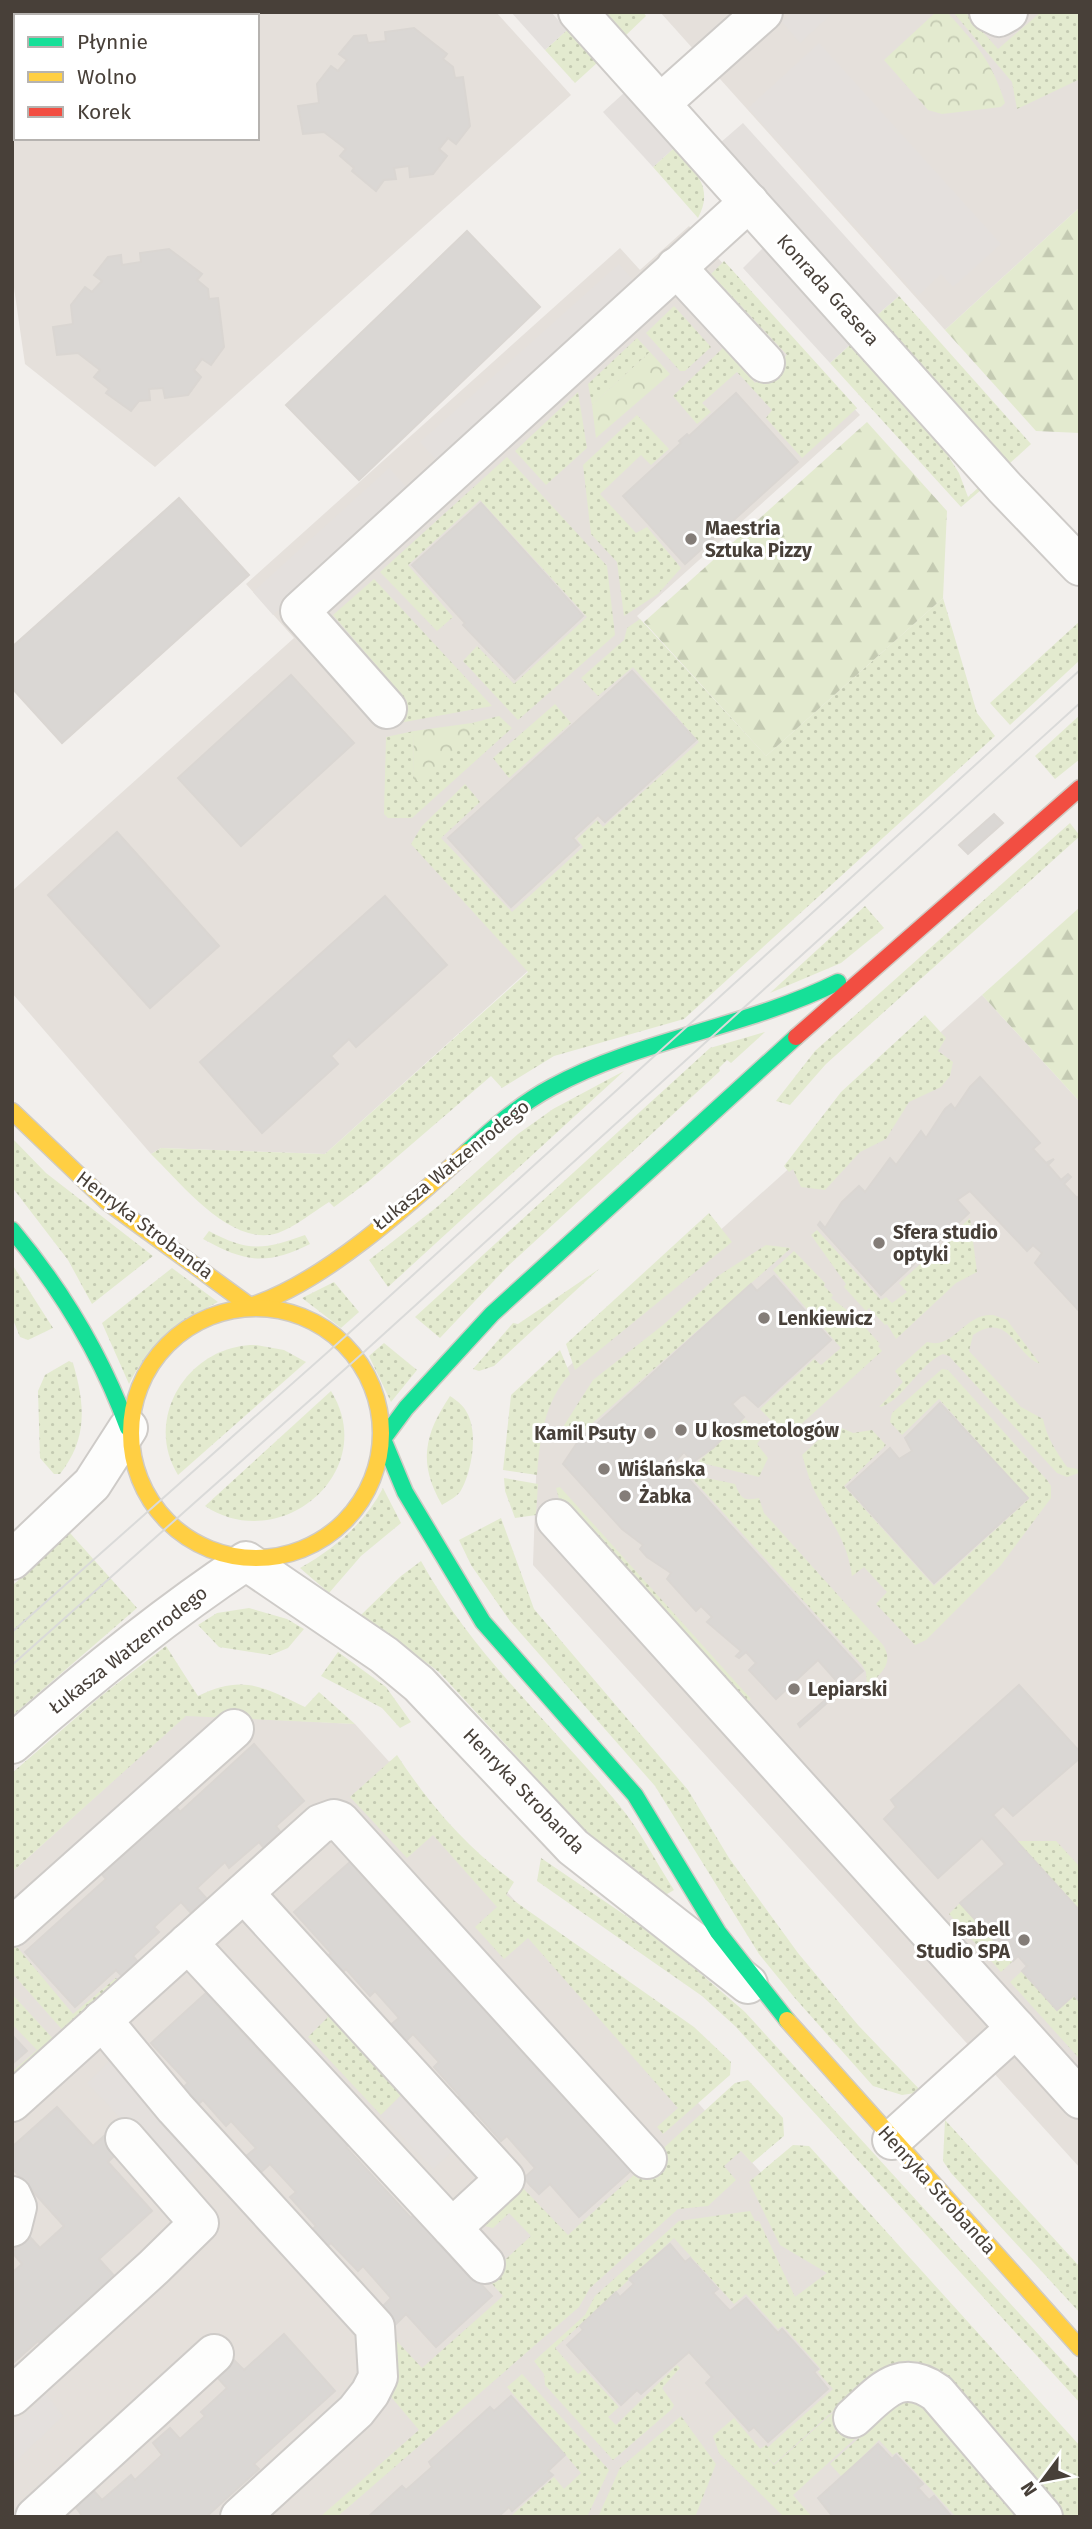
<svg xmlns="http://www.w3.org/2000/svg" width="1092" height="2529" font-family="'Fira Sans',sans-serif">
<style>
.residential{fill:#e5e0db;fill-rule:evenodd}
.grass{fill:url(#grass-dots)}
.forest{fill:url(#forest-firs)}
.park{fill:url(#park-crowns)}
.parking{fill:#e4e0dd}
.building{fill:#dad7d4;stroke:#dad6d2;stroke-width:2}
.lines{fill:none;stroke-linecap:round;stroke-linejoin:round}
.street-casing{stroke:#cecbc8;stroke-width:42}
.fast-casing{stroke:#d0cbc4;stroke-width:19}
.slow-casing{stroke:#d0cbc4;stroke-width:19}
.jam-casing{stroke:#d0cbc4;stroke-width:19}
.street{stroke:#fdfdfc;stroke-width:38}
.fast{stroke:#16e098;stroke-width:16}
.slow{stroke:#ffcf43;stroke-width:16}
.jam{stroke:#f24e42;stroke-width:16}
.tram{stroke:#dadad9;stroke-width:2}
.poi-dot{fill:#847d78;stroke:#fff;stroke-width:2.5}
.labels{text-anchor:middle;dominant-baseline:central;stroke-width:6;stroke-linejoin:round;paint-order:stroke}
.street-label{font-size:19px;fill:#484039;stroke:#fff}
.poi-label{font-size:19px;font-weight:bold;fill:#484039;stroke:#fff;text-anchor:start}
</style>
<defs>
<pattern id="grass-dots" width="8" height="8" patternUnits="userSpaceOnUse" patternTransform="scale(1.75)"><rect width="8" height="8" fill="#e3eacf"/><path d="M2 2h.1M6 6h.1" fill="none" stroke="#c4cab2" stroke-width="1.8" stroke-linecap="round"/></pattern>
<pattern id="forest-firs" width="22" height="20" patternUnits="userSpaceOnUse" patternTransform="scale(1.75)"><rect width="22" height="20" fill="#e3eacf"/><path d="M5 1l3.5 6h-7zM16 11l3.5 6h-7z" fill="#c4cab2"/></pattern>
<pattern id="park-crowns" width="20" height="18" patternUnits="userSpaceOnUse" patternTransform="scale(1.75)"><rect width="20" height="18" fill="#e3eacf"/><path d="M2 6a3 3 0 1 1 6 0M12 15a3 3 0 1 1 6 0" fill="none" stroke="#c4cab2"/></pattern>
</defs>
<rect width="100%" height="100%" fill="#f2efec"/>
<g class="residential">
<path d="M12,12H496L571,95L155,467L25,364L12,274ZM16,16H257V138H16Z"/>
<polygon points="660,12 1080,12 1080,207 945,330"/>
<polygon points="689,226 860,415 637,616 766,756 325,1154 161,1148 151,1154 12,993 12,891 294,638 246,584 620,248 640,270"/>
<polygon points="982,995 1080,1102 1080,2168 533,1565 539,1393"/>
<polygon points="186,1715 355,1724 1073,2517 12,2517 12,1872"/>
</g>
<g class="grass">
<polygon points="600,12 643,12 646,16 623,38"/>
<polygon points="953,12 965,12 998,49 1041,12 1080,12 1080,79 1017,109 1012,82"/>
<polygon points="567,30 597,63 575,83 545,50"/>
<path d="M674,148C694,170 715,187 698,218L653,167Z"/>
<polygon points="724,261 857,408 802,458 766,418 772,410 737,372 702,403 711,412 697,424 673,396 723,348 755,383 787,355 711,274"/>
<polygon points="899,296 1031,444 1009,464 876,316"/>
<polygon points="674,306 711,347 685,371 680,371 646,333"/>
<polygon points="637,338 650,352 592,405 588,384"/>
<polygon points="853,342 943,448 959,473 968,497 979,487 981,490 961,507 830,363"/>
<polygon points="578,392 587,448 546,485 515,451"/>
<polygon points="637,415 669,449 651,465 641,455 600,494 636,533 647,527 681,568 658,594 624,616 617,562 591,534 583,465"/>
<polygon points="507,457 607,566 615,635 518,720 463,661 477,646 514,684 587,617 480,500 408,565 453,617 437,631 380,572"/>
<polygon points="374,579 492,706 377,727 407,701 333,615"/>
<path d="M943,598L977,713L995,736L684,1019L554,1056L502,1088L491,1076L369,1181L334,1207L329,1202C313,1212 295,1227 278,1233C231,1248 181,1183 151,1154L161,1148L325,1154L528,972L411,844L422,826L465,784L480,802L441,838L512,912L583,847L577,839L597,820L603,827L699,742L633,667L598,696L581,678L624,640L627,628L640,619L766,756Z"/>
<polygon points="1080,621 1080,660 1010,725 990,703"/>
<polygon points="555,704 571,723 509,778 493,758"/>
<polygon points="1080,715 1080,759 1055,779 1035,756"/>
<polygon points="499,716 512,728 412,818 388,818 384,814 386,737 414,731 413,780 478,730 472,723"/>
<polygon points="1070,823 1080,836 826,1064 790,1105 776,1101 815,1051"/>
<polygon points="865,906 884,928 841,963 770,993"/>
<polygon points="925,1015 946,1038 938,1051 953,1062 950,1076 941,1087 909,1102 886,1139 860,1152 825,1190 801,1187 793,1169 789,1172 784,1166 841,1092"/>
<polygon points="765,1032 731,1063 727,1060 719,1068 720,1071 507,1267 440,1338 415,1317 710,1048"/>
<polygon points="624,1071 388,1287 369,1260 437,1207 518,1134 553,1109"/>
<polygon points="12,1138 46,1173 153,1256 92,1304 68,1260 12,1187"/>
<polygon points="709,1213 732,1242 575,1370 566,1344"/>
<polygon points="970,1218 977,1272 956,1283 896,1339 887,1324 885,1325 869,1308 866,1311 844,1287 846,1284 811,1235 817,1230 881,1300 886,1297 892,1303 907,1292 899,1283 926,1259 931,1264 944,1253 940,1246"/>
<path d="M209,1231C248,1252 264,1250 305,1235L310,1244C266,1266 245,1262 203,1239Z"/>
<polygon points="766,1245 791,1248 579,1435 563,1427 593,1380 663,1325 718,1276"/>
<polygon points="794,1251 825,1283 824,1286 833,1295 831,1298 847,1310 844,1314 853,1322 855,1320 861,1327 863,1325 880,1344 878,1346 882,1351 787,1437 760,1409 814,1359 821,1365 841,1348 773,1270"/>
<polygon points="12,1264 53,1328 28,1340 20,1337 12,1317"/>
<path d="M172,1268L218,1302C179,1322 149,1344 129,1384L102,1323Z"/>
<polygon points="599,1269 494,1366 479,1371 473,1369 513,1323 518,1324"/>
<polygon points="334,1282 359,1312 341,1328 302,1298"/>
<path d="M993,1315L1007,1320L1040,1364C1014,1354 1010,1310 973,1335L969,1351L1021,1407L1043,1419C1047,1438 1055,1450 1067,1467L1077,1469L1079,1473L1067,1477L1057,1473L949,1356L943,1354C920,1363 899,1405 879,1407L903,1382L895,1371L927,1342C954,1350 964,1313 993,1315Z"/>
<polygon points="384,1343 417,1370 391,1402 369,1356"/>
<path d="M256,1345L284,1350L306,1362L178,1475C142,1417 190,1344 256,1345Z"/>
<path d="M560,1350L570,1374C544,1402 540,1438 537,1475L503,1470L511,1395Z"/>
<path d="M69,1361L73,1363C85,1405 88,1438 60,1474H54L40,1458L38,1391L45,1375Z"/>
<path d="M942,1369L948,1370L1047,1480L1051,1486V1498L1001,1565L926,1640L915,1645L876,1604L887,1592L864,1567L852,1576C847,1539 831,1523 815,1492C809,1480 806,1467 802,1455L835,1425L853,1433L872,1430L886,1445L844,1486L934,1586L1029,1499L939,1399L902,1435L890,1422L892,1413Z"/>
<path d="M331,1391C381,1472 280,1556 205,1506Z"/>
<path d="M450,1396C456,1400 463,1405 466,1411C479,1431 472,1473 460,1492C455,1498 448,1501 442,1505C418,1463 424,1435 450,1396Z"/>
<polygon points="745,1419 762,1437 757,1444 768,1458 759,1477 698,1462"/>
<path d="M688,1474L735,1484C741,1499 743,1501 759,1498L764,1513L883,1645C895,1664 880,1674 867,1687L866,1672L862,1665Z"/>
<polygon points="504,1478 538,1484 536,1515 515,1518 505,1491"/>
<polygon points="560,1487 751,1699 744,1707 560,1502 556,1488"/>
<path d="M383,1488L401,1523L361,1556L329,1593L300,1568C334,1549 365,1523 383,1488Z"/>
<polygon points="501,1518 534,1609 688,1790 729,1858 798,1953 858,2025 922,2092 902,2095 873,2086 794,1997 759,1954 655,1786 510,1621 471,1565 459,1540"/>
<polygon points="70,1533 137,1608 12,1716 12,1586"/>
<path d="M421,1561C473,1655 551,1723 619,1805C640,1830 656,1862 674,1890L662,1897L588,1834L439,1672L361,1615L401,1576Z"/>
<polygon points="249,1608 287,1619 304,1629 288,1648 271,1655 219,1647 198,1625 217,1613"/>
<path d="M166,1646L198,1696C243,1674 263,1687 305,1707L319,1692L355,1724L186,1716L12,1872V1773L101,1696Z"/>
<polygon points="338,1652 386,1687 411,1722 400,1728 382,1708 321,1676"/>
<path d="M397,1755C429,1804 466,1847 514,1882L506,1895L694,2027L731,2062L730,2075L663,2134L657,2127L678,2108L528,1938L504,1959L475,1927L497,1907L433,1835L407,1858L350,1797Z"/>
<polygon points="1017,1841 1056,1841 1080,1867 1080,1911"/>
<polygon points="541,1858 663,1941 745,2012 1080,2380 1080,2403 735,2026 702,1996 537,1881"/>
<polygon points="960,1903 1013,1961 1001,1972 949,1914"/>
<polygon points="12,1941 73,2014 116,1978 121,1983 66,2034 12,1973"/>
<polygon points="1022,1971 1057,2010 1074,1995 1080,2002 1078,2057 1010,1982"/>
<polygon points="12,1994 57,2043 12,2082 12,2072 37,2050 12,2024"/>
<polygon points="324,1997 407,2089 381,2115 308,2037 328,2017 322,2007"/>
<polygon points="748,2080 783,2118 784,2136 752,2163 741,2151 724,2166 736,2180 708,2206 678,2209 590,2288 579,2307 337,2517 320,2517 419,2430 387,2392 392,2336 422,2368 503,2296 486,2277 531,2236 509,2213 493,2228 480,2225 518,2183 568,2235 735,2083"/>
<polygon points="945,2120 1080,2267 1080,2313 951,2173 943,2161"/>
<path d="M793,2145L809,2146L1080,2446V2517H1060L992,2433L994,2430L990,2425C956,2397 929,2344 880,2369L774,2464L760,2449L766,2445L768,2447L833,2389L818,2372L821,2369L783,2326L778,2329L746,2294L734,2304L674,2238L555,2348L578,2374L584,2369L619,2407L608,2417L616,2425L677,2365L680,2368L662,2388L674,2405L672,2409L613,2460L545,2385L544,2374L534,2361L585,2315L595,2296L679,2221L750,2211L755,2221H759L795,2297L827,2273L780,2245L749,2182Z"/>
<polygon points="522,2374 609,2470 587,2517 510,2517 554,2477 564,2489 581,2473 507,2387"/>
<polygon points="907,2399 919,2401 1025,2517 956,2517 897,2452 893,2455 879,2440 842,2477 830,2464 898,2403"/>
<polygon points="837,2409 859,2435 793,2495 812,2517 784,2517 719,2453 713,2436 734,2418 774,2465"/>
<polygon points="681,2416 716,2464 695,2517 598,2517 620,2468"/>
</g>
<g class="forest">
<polygon points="1080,207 1080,433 1036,431 945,330"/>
<polygon points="867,422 947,511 943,598 766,756 644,622"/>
<polygon points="1080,907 1080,1102 982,995"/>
</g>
<g class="park">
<path d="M936,12H947C977,46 991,59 1005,103L1001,107L942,114L928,110L884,60Z"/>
<polygon points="650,352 670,374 596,438 592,405"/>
<polygon points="472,723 479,730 421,782 413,780 414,731"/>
</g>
<g class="parking">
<polygon points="511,12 551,12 567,30 545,50"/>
<polygon points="792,12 834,12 800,43 782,22"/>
<polygon points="819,43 1001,244 953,287 941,274 918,296 748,108"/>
<polygon points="624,93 674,148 653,167 603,112"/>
<polygon points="743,123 899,296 876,316 720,143"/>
<polygon points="765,246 853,342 830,363 743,268"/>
<polygon points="619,264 638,286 440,464 420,442"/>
<polygon points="389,468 409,490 273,615 253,592"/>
<polygon points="112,2059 204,2162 181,2181 87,2083"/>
<polygon points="401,2096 453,2151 433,2169 381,2115"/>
<polygon points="46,2394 63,2416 12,2465 12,2426"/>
</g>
<g class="building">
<polygon points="414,28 447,54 443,59 453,67 455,78 463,77 470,126 456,144 448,138 439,149 447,156 433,174 410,177 409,166 394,168 396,179 384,180 376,191 352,171 354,168 340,156 346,149 341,145 324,132 303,134 298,106 319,103 317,84 331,66 338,71 347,60 339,54 354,36 366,35 368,43 386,41 385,32"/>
<polygon points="467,231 540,307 359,480 286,405"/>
<polygon points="169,249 202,274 197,280 208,289 209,299 218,298 224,347 211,365 202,359 194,370 201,377 188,395 165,398 163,388 149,389 150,400 139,401 131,411 106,393 109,389 94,377 100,370 78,353 57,355 53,327 73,324 71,305 85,287 92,292 102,281 94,275 108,257 121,255 122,265 141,262 140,253"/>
<polygon points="736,393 798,462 685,564 623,496 681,443 679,441 687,434 689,436"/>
<polygon points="179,498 249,575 62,743 12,688 12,647"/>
<polygon points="481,503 583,616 515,679 463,625 465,623 412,565"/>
<polygon points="632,671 696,740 605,822 598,815 573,838 579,845 511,907 448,838"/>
<polygon points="291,675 354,743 241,846 178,778"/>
<polygon points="994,814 1003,823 968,854 959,845"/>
<polygon points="117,832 219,946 150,1008 48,895"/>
<polygon points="385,896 447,965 356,1047 349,1039 331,1056 338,1064 262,1133 200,1062"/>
<polygon points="980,1077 1040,1143 1033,1149 1046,1163 1054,1159 1048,1165 1061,1180 1068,1174 1071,1177 1064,1184 1077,1198 1080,1195 1080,1312 1035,1263 1042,1253 1033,1245 1027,1251 970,1191 957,1200 969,1213 881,1295 818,1225 820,1222 825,1228 842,1202 859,1186 865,1192 890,1158 896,1165 921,1131 926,1138 945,1109 951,1104 955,1109 970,1087"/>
<polygon points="774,1276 831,1340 758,1407 745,1395 741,1396 732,1404 744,1417 713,1448 693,1462 684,1452 674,1463 863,1671 800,1727 798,1724 841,1686 818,1660 776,1699 749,1670 756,1663 746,1652 739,1658 736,1656 741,1651 707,1622 712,1617 701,1606 696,1611 667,1579 671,1573 647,1557 640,1549 643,1545 622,1529 563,1464 579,1440 751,1284 757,1291"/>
<polygon points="940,1403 1028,1498 934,1583 847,1487 890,1448 899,1459 912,1451 905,1438"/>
<polygon points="1019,1685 1080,1752 1080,1758 1013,1816 1003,1806 993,1815 1080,1911 1080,2002 1074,1995 1057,2010 1022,1971 1027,1966 1018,1956 1013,1961 960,1903 1005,1864 982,1838 938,1878 884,1819 896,1807 891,1800"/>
<polygon points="254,1744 304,1801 276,1826 285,1838 268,1853 259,1842 229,1868 225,1862 197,1888 207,1899 191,1913 181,1902 154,1927 159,1932 133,1956 142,1967 127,1981 116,1970 75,2007 25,1952 106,1879 101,1873 175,1806 180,1812"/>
<polygon points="350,1862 423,1943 429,1938 496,2013 491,2017 555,2088 560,2083 635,2167 579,2217 550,2184 539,2194 530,2185 524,2178 535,2168 507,2136 501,2141 475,2112 464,2122 449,2105 460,2096 434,2067 439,2062 413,2034 402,2045 388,2027 399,2018 375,1991 370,1996 346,1969 335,1980 320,1963 331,1953 294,1912"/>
<polygon points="206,1993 279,2073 284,2068 352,2142 346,2147 411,2218 415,2213 492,2296 436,2347 406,2314 396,2324 388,2316 381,2308 391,2298 363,2266 358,2271 331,2243 320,2252 306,2235 316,2226 290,2197 296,2192 270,2164 259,2174 245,2157 256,2148 231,2121 226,2126 203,2100 192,2110 177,2093 188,2083 151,2043"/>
<polygon points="12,2035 27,2051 12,2064"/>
<polygon points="57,2107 93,2146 104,2136 112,2145 118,2152 108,2162 152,2211 99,2259 117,2279 43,2346 38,2341 12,2364 12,2273 22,2264 12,2252 29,2236 40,2248 64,2226 12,2168 12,2147"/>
<polygon points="670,2244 685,2262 690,2258 718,2289 713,2293 730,2311 746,2298 778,2333 782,2329 818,2369 814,2372 828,2389 768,2442 754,2427 749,2431 706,2383 712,2377 689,2352 641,2394 637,2390 621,2405 567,2345 583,2330 580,2326 616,2292 620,2297 634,2284 629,2279"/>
<polygon points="284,2334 335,2391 254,2464 259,2469 206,2517 83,2517 74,2505 92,2489 102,2500 131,2475 135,2480 162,2455 153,2443 170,2428 180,2439 205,2416 201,2412 227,2388 216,2376 234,2360 244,2370"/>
<polygon points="511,2396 565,2455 548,2471 553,2475 512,2511 509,2507 498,2517 368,2517 402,2486 406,2490 432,2467 429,2462 490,2407 494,2411"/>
<polygon points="878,2444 892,2459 896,2455 923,2484 918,2488 929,2500 934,2496 952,2517 833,2517 818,2498"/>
</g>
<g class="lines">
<g class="street-casing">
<g id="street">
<polyline points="578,12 1005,488 1080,566"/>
<polyline points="989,12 999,17 1008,12"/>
<polyline points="661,103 763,12"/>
<polyline points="676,267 765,363"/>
<polyline points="387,709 300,611 749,202"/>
<polyline points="556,1519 1080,2099"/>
<polyline points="12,1560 92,1484 128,1428"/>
<path d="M12,1744C87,1678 163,1616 246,1561L384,1655L419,1684L573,1847L748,1984"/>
<polyline points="244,1893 505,2179 452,2228 485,2264"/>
<polyline points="12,1927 234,1729"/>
<polyline points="188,1943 452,2228"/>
<polyline points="102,2020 175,2108 375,2327 378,2377 370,2393 356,2411 240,2517"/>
<polyline points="12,2102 320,1824 334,1819 340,1821 647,2159"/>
<polyline points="892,2140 1016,2028"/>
<polyline points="12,2196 17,2207 12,2227"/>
<polyline points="12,2396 154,2267 199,2223 125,2138"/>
<path d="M853,2418C881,2393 900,2366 937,2393L1043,2517"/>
<polyline points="35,2517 214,2354"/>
</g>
</g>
<g class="fast-casing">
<g id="fast">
<path d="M467,1152C493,1128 520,1104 552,1087C640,1039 745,1028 838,982"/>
<path d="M12,1230C62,1290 101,1354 128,1428"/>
<polyline points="383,1439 405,1492 483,1622 635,1795 718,1932 787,2020"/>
<polyline points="383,1439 406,1408 492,1314 796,1037"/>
</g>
</g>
<g class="slow-casing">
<g id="slow">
<polyline points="12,1111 106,1201 250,1306"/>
<path d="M250,1306C322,1284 410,1204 467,1152"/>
<circle cx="256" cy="1433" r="125"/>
<polyline points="787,2020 1080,2348"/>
</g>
</g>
<g class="jam-casing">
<polyline id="jam" points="796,1037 1080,788"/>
</g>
<use href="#street" class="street"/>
<use href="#fast" class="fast"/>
<use href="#slow" class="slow"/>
<use href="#jam" class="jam"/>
<g class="tram">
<polyline points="12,1632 338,1343 1080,670"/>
<polyline points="12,1665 354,1361 1080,703"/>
</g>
</g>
<g class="poi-dot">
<circle cx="691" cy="539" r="7"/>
<circle cx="879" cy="1243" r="7"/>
<circle cx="764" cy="1318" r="7"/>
<circle cx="681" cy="1430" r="7"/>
<circle cx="650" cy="1433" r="7"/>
<circle cx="604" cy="1469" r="7"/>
<circle cx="625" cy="1496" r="7"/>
<circle cx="794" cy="1689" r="7"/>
<circle cx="1024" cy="1940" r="7"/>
</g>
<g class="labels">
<g class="street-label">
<text transform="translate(828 290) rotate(48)">Konrada Grasera</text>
<text transform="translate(451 1165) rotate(-39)">Łukasza Watzenrodego</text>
<text transform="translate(145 1225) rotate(37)">Henryka Strobanda</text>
<text transform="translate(128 1650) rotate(-38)">Łukasza Watzenrodego</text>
<text transform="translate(524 1791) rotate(46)">Henryka Strobanda</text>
<text transform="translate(937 2190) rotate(48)">Henryka Strobanda</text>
</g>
<g class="poi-label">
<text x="705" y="528">Maestria<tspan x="705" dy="22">Sztuka Pizzy</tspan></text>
<text x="893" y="1232">Sfera studio<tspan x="893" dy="22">optyki</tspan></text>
<text x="778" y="1318">Lenkiewicz</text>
<text x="695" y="1430">U kosmetologów</text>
<text x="636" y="1433" text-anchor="end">Kamil Psuty</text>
<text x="618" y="1469">Wiślańska</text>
<text x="639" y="1496">Żabka</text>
<text x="808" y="1689">Lepiarski</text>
<text x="1010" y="1929" text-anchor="end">Isabell<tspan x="1010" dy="22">Studio SPA</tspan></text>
</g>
</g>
<rect width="1092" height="2529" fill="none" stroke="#484039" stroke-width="28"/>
<rect x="14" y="14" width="245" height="126" fill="#ffffff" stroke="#b6b3b0" stroke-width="2"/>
<rect x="28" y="37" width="35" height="10" fill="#16e098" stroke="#b6b3b0" stroke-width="2"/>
<text x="77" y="49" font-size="21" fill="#484039">Płynnie</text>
<rect x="28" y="72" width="35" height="10" fill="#ffcf43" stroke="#b6b3b0" stroke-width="2"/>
<text x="77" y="84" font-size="21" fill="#484039">Wolno</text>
<rect x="28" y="107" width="35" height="10" fill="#f24e42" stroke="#b6b3b0" stroke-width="2"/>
<text x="77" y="119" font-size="21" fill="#484039">Korek</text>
<g transform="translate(1043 2480) rotate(238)" stroke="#ffffff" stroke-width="5" paint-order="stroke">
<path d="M0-5L12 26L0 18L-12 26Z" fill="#484039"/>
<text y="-10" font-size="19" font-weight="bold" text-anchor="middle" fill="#484039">N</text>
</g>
</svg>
